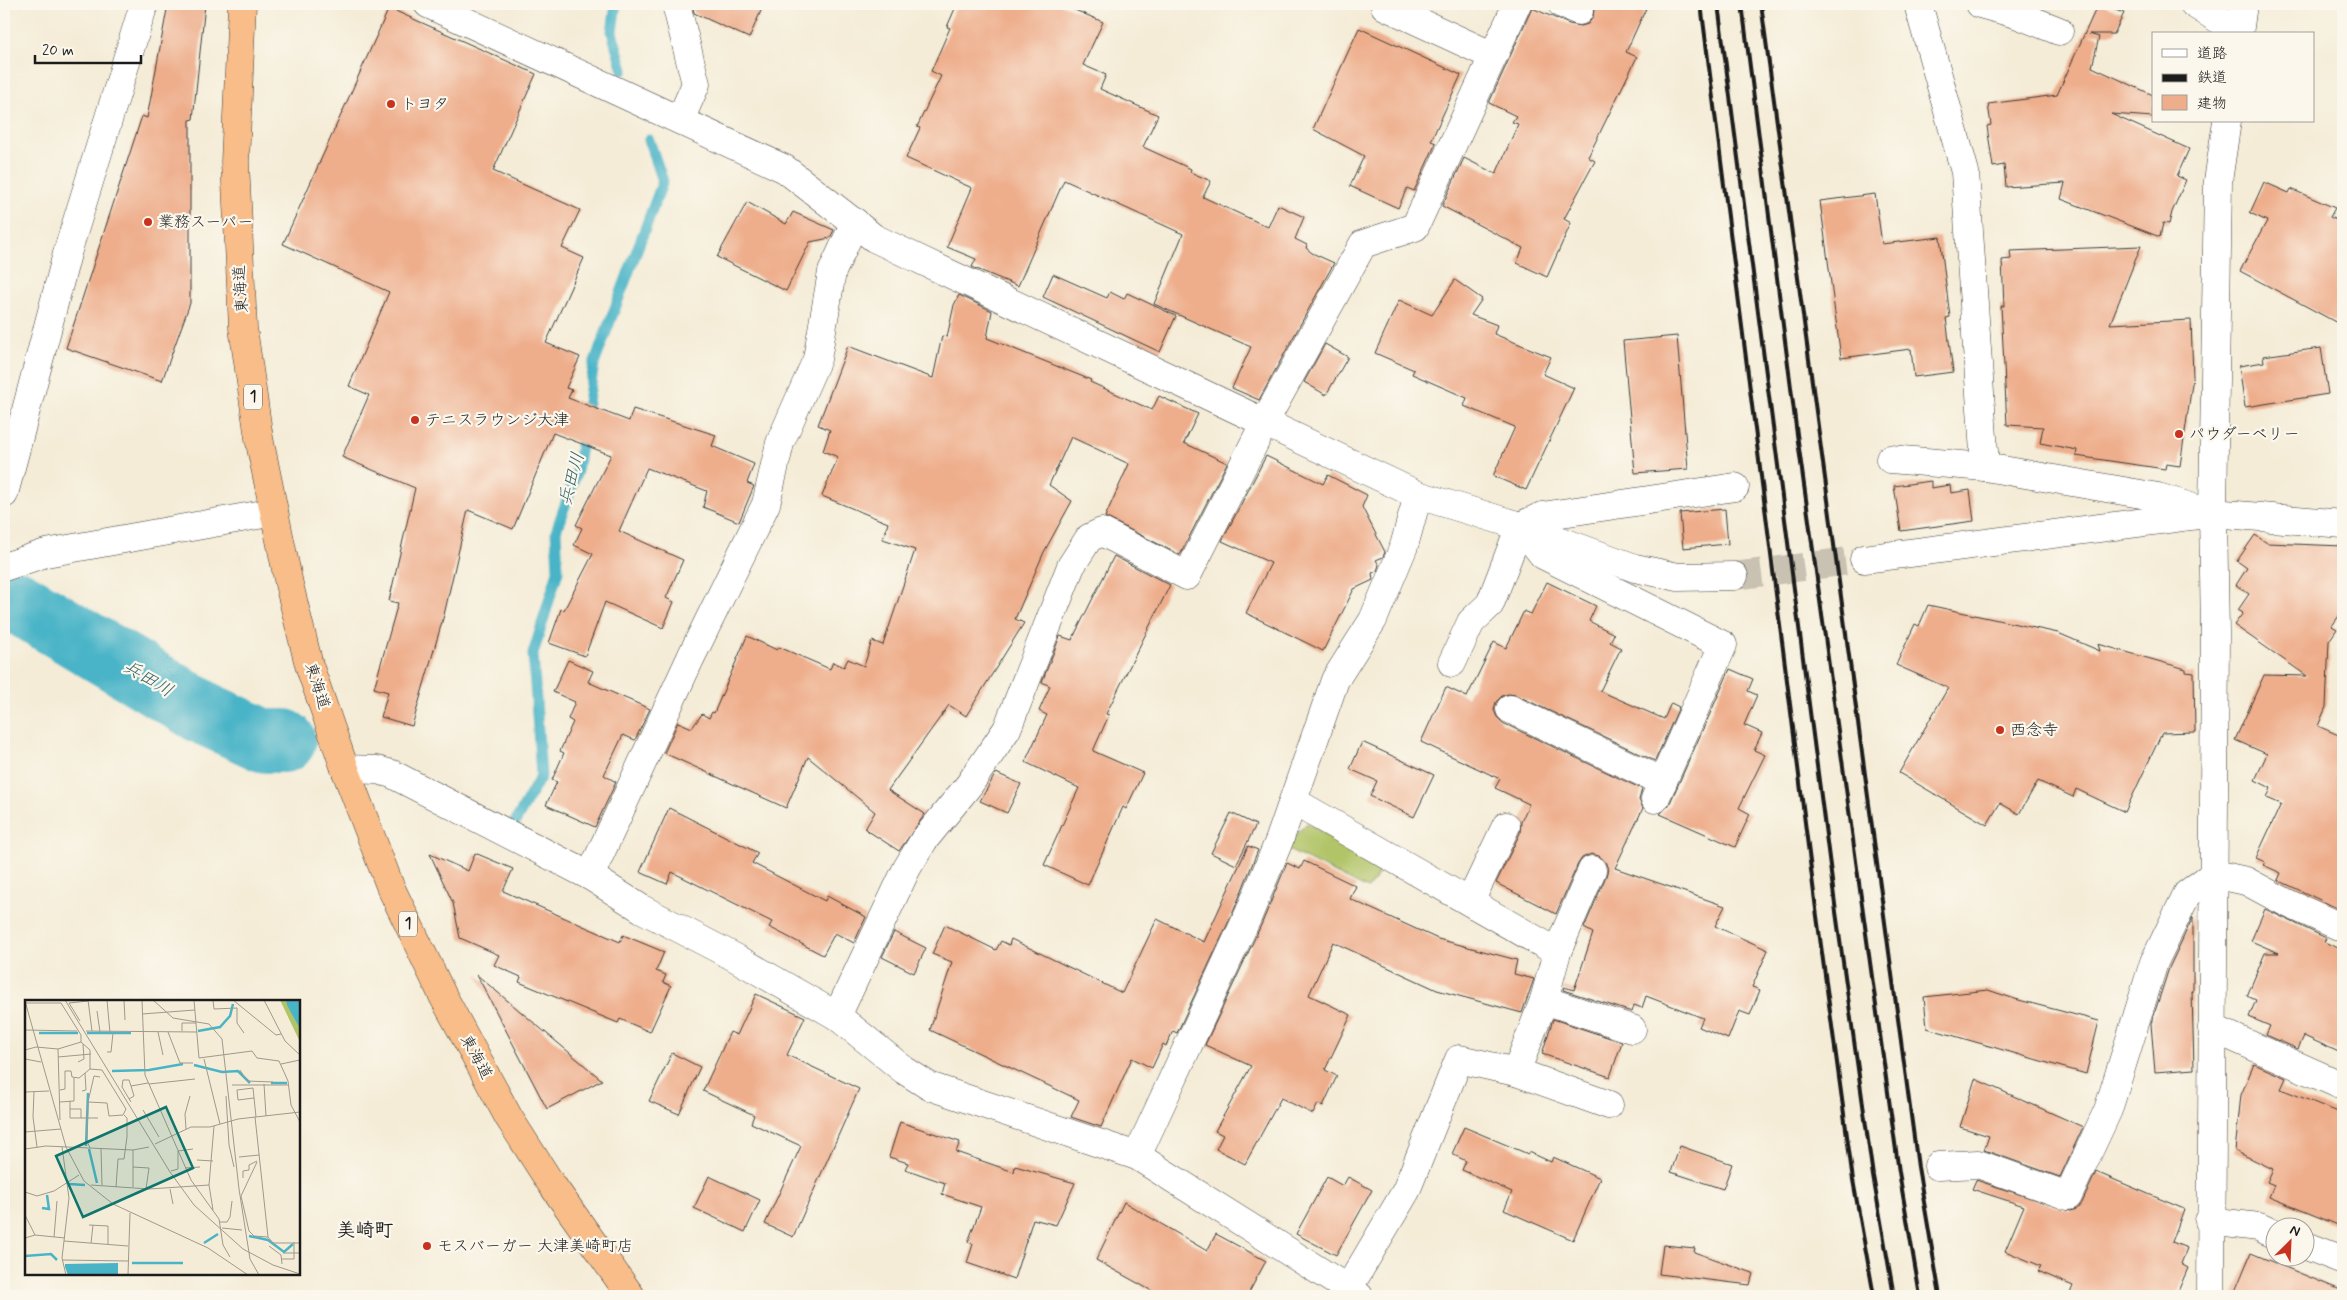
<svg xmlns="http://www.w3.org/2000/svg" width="2347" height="1300" font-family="Mynerve,'Klee One',sans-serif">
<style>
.green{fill:#b1c468;stroke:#667042}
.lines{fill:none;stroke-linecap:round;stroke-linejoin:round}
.stream{stroke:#4ab4c7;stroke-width:11}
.river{stroke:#4ab4c7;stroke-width:64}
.building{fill:#eeae8c}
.minor-tunnel{stroke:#c9c2b2;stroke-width:28;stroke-dasharray:28 14;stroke-linecap:butt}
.minor-casing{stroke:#3c3b38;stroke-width:29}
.trunk-casing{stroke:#3c3b38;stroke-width:29}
.minor{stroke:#fff;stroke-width:28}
.trunk{stroke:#f8bd89;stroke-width:28}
.rail{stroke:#1c1c1c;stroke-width:4}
.poi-dot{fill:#c8321e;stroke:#fbf7ec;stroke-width:2}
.labels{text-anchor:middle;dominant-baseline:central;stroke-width:4.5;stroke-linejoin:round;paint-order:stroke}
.shield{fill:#fbf7ec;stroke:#5f5e5a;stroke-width:1}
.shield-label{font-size:15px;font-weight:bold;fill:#1c1c1c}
.poi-label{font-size:16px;fill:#1c1c1c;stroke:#fbf7ec;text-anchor:start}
.street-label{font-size:16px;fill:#1c1c1c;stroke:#fbf7ec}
.water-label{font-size:18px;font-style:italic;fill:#316069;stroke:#fbf7ec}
.quarter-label{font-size:19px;font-weight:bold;fill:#1c1c1c;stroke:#fbf7ec}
.inset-river{fill:none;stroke:#4ab4c7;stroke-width:2.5}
.inset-road{fill:none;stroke:#9e998c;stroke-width:1}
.view{fill:#0f766e;fill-opacity:0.15;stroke:#0f766e;stroke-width:2.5}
.inset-edge{fill:none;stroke:#1c1c1c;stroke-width:2.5}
</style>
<rect width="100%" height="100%" fill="#fbf7ec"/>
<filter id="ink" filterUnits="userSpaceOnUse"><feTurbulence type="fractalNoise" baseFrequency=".02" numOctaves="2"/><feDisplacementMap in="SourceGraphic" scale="10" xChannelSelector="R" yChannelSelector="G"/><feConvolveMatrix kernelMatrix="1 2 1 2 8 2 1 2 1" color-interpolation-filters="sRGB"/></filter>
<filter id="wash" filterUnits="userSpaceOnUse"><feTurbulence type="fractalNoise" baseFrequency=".0096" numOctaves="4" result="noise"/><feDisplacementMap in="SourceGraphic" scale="20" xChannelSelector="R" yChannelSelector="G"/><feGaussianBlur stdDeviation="1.12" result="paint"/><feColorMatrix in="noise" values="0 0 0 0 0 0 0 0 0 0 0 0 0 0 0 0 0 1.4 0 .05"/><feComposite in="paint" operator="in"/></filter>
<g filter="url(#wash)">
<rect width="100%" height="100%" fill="#f4ecd7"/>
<polygon class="green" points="1307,823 1383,867 1368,889 1284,848"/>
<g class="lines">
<g class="stream">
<polyline points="616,4 612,32 623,70"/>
<polyline points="515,822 541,776 533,654 558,571 556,531 577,471 594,364 663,181 649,140"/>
</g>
<polyline class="river" points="18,602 204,713 265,741 284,741"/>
</g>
<g id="blocks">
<g class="building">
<polygon points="168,4 205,4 193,119 190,120 190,303 162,381 66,348 142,116 147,118"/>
<polygon points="692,4 764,4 749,38 694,13"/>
<polygon points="957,4 1061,4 1103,22 1083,65 1106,75 1100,89 1158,115 1143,147 1191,169 1190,172 1211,181 1203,197 1268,227 1278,205 1304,217 1295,239 1307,245 1306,248 1312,253 1334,263 1259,400 1232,388 1251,347 1154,304 1183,234 1064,180 1018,286 972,267 976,259 947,247 972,188 906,158 920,128 917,127 941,76 931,71 950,28 947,27"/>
<polygon points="1592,4 1648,4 1626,52 1637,57 1588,157 1595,161 1564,219 1571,223 1547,277 1517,263 1523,248 1442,206 1464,158 1496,174 1518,124 1512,122 1516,116 1489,103 1532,8 1569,24 1581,26 1588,24 1593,17 1594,9"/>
<polygon points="2098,4 2124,13 2114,34 2089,34 2099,37 2092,67 2153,95 2153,117 2111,114 2189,149 2177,176 2186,180 2172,212 2169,224 2163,223 2160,237 2061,199 2065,183 2006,187 2004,165 1993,167 1987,126 1991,125 1988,104 2057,95"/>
<polygon points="389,8 536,74 493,171 580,210 562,248 584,258 546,343 580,357 566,388 572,390 568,398 629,421 633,409 716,435 712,446 754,464 747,483 754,486 739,522 703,507 707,491 647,468 619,531 683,560 666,598 674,602 663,628 605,602 585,656 549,643 561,609 564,610 593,554 574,545 582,528 576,525 611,455 553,433 513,529 468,510 444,615 412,726 381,717 388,692 374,688 398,603 389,601 415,488 342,457 369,395 349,386 389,292 283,244"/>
<polygon points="1359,28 1461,75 1431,141 1436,143 1414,191 1407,188 1398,208 1350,186 1364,156 1313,129"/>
<polygon points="2264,182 2289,193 2291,189 2335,208 2330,217 2343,223 2343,326 2240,271 2267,221 2250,213"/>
<polygon points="1875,194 1882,244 1940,237 1950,317 1946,318 1953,372 1914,377 1911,349 1841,358 1820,201"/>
<polygon points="747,202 786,224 793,212 834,230 830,238 810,242 786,291 717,257"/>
<polygon points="2141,246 2110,324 2191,320 2193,377 2180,466 2166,464 2165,469 2076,456 2077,450 2040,443 2043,427 2007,425 2001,306 2004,306 2002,260 2011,259 2010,251"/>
<polygon points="1053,274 1107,298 1110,292 1124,299 1127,293 1176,316 1160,352 1043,297"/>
<polygon points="1455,280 1482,299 1471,315 1497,325 1494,334 1551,357 1543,374 1574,388 1526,490 1493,476 1515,427 1464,406 1467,398 1412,374 1414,370 1375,353 1399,300 1432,315"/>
<polygon points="959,295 992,311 987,338 1091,380 1090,382 1152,410 1159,396 1198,414 1184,443 1227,463 1180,555 1105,517 1129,464 1071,437 1049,485 1072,501 1044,552 1015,619 1024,623 966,716 949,705 888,790 925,814 899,851 865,829 875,812 808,757 786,808 664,753 678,722 692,728 702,714 709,718 712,712 714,713 747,636 777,650 779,647 830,669 833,662 844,667 848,659 864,666 872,641 883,645 915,550 883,539 888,523 822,496 838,457 823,451 830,430 818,425 848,346 933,378 942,336 947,337 954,305"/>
<polygon points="1677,336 1688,469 1635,473 1623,341"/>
<polygon points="1325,344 1348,357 1326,395 1304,382"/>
<polygon points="2321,348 2328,394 2245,407 2239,366 2264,362 2263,356"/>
<polygon points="1266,456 1323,484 1328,475 1367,495 1362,507 1385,552 1383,557 1376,560 1379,565 1377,571 1372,573 1373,580 1354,589 1323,651 1246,613 1271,563 1222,541"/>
<polygon points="1931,481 1931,488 1950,485 1951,493 1970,490 1974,521 1901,531 1894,486"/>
<polygon points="1725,509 1728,544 1683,548 1680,513"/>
<polygon points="2255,535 2267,543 2343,546 2343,610 2332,626 2337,629 2329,641 2326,707 2318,726 2343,737 2343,899 2339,909 2278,880 2281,873 2263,865 2265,862 2256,858 2281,804 2267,798 2271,788 2255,780 2267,754 2235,740 2264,675 2307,676 2234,625 2243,613 2238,610 2249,594 2236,585 2247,568 2237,561"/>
<polygon points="1114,556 1170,585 1106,714 1109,715 1093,751 1143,773 1126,809 1123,807 1088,885 1044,865 1079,788 1025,762 1047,715 1039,711 1050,686 1042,682 1060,636 1072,640"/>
<polygon points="1547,582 1596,606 1589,621 1614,634 1610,642 1621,648 1600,691 1664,719 1671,703 1679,707 1655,761 1516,695 1508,694 1502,696 1496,702 1494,710 1497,717 1503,723 1642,789 1639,800 1643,808 1615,868 1725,906 1715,926 1768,950 1752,987 1760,990 1750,1015 1739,1011 1728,1039 1699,1027 1703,1018 1646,996 1642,1008 1634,1005 1632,1012 1563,990 1564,987 1574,990 1593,933 1584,928 1606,876 1608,869 1605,861 1599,856 1591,854 1582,858 1578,864 1556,914 1496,883 1520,833 1521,822 1529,804 1495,788 1500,779 1421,742 1446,687 1467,697 1494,642 1506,648 1524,611 1531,614"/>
<polygon points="1928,605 2058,633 2100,651 2098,644 2186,669 2186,672 2194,673 2195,732 2162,733 2125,812 2076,789 2073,797 2038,781 2019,814 2000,803 1987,825 1899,773 1948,688 1896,665 1915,624 1919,626"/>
<polygon points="568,660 593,671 588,682 650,709 635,740 623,735 604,775 616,782 595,827 546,805 557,782 552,780 564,753 560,751 573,722 568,719 575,702 553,692"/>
<polygon points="1730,669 1753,679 1748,691 1757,695 1744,725 1762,733 1754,750 1765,755 1739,808 1750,814 1735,847 1660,814 1669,805"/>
<polygon points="1362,742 1434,775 1414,817 1370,796 1377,781 1350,769"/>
<polygon points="996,773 1021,784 1007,813 980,801"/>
<polygon points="669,808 758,853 752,863 825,901 827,896 866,917 854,943 835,933 823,955 769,927 772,922 672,872 667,884 640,872"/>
<polygon points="1231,813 1256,825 1236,865 1211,853"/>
<polygon points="1248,846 1258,850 1234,910 1177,1033 1173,1031 1166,1046 1163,1044 1152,1068 1132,1058 1101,1127 1071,1117 1079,1100 930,1030 952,962 932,954 945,925 996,950 1001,941 1009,945 1011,939 1122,993 1157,919 1204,942"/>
<polygon points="475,853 513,869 503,891 620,942 623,935 664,952 656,971 666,975 663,982 671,986 650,1032 620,1019 618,1023 519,982 521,977 494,965 499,955 460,938 453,903 430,854 468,871"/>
<polygon points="1304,861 1356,886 1350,899 1438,939 1517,960 1514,974 1534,979 1522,1013 1437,990 1333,942 1309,995 1351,1015 1325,1070 1337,1076 1323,1106 1318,1104 1313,1114 1281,1098 1245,1164 1216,1149 1223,1135 1215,1131 1251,1066 1205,1045 1262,923 1287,863 1300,869"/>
<polygon points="2265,909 2326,938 2324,942 2343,950 2343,1054 2304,1036 2298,1049 2266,1035 2270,1026 2249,1017 2256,1000 2247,996 2265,953 2279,953 2251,941"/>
<polygon points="2193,917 2193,992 2192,991 2194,1069 2155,1072 2151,1024 2169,968"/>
<polygon points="894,932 926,948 914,973 882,957"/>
<polygon points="477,975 602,1080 547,1109"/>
<polygon points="1988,990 2015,999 2099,1021 2086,1074 1927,1028 1924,997"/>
<polygon points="756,994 805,1017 787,1055 859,1089 793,1237 765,1224 801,1146 751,1123 754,1115 703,1091 730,1032 737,1035"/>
<polygon points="1553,1019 1622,1042 1610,1077 1542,1054"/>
<polygon points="672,1053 700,1067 679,1114 649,1101"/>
<polygon points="2254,1064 2286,1078 2281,1089 2343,1114 2343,1227 2269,1197 2274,1185 2267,1182 2273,1169 2235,1151 2241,1095"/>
<polygon points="1975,1079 2083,1127 2060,1177 1984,1150 1989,1136 1960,1127"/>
<polygon points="900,1122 960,1142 956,1152 1014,1172 1015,1166 1075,1183 1056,1225 1033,1219 1014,1279 967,1263 973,1244 968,1242 981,1207 942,1194 945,1183 905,1169 908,1163 889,1157"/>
<polygon points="1464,1127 1528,1154 1529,1152 1551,1162 1553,1157 1600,1178 1573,1240 1504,1210 1512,1192 1462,1170 1466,1161 1452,1154"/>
<polygon points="1680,1146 1732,1164 1723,1189 1671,1172"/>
<polygon points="2096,1172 2184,1209 2172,1242 2187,1248 2181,1264 2188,1268 2176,1296 2069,1296 2073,1286 2038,1271 2041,1266 2005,1251 2024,1206 1972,1189 1976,1180 2070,1211 2077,1209 2082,1203"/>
<polygon points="709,1176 760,1200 745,1232 694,1208"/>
<polygon points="1327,1177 1343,1186 1348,1177 1372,1190 1336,1255 1296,1234"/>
<polygon points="1124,1202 1207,1251 1216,1234 1266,1261 1247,1296 1161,1296 1096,1260"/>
<polygon points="1663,1245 1695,1248 1694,1252 1753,1273 1750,1285 1659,1274"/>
<polygon points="2251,1253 2343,1291 2343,1296 2233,1296"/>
</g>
</g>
</g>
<g filter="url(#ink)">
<use href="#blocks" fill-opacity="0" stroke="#3c3b38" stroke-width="1"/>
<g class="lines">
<polyline class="minor-tunnel" points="1734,576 1864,559"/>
<g class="minor-casing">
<g id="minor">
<polyline points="428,4 785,169 874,238 1418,495 1520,526 1635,568 1678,577 1734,576"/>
<polyline points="676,4 696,84 680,120"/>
<polyline points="1562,4 1579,11"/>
<polyline points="1918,4 1965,172 1985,467"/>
<polyline points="1980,4 2016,14 2059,31"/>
<polyline points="2194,4 2239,32"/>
<polyline points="1385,6 1493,56"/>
<polyline points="2239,34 2243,4"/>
<polyline points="1890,459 1985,467 2158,497 2204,511"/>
<polyline points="4,494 68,250 144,4"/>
<polyline points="1522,529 1543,555 1723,645 1655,799"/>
<polyline points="1864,559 2213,513 2343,524"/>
<polyline points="4,567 46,553 274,512"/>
<polyline points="1452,663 1471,622 1490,604 1520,526 1542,516 1735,487"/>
<polyline points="1510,709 1663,782"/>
<polyline points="345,769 377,770 392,774 590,876 642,909 736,958 837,1016 904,1070 929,1086 1137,1156 1359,1296"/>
<polyline points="1293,801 1557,952 1544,1000 1516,1072 1459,1059 1406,1191 1348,1289"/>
<polyline points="590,876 691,657 766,504 780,443 817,359 832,272 855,222"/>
<polyline points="1470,902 1506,826"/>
<polyline points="1557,952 1592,870"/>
<polyline points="1544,1000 1632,1029"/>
<polyline points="837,1016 907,868 924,840 969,785 1007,729 1071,566 1089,538 1102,532 1187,576 1271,410 1363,244 1415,227 1517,4"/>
<polyline points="2212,1028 2336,1083"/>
<polyline points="1516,1072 1609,1105"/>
<polyline points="1137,1156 1248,916 1279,841 1335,680 1373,620 1404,546 1418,495"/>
<polyline points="1938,1166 1978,1164 2068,1196 2108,1110 2154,962 2187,894 2214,874 2246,881 2287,903 2343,928"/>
<polyline points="2209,1221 2259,1227 2274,1234"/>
<polyline points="2304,1245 2343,1260"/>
<polyline points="2211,1296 2215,633 2213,513 2218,181 2227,121"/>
</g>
</g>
<g class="trunk-casing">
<polyline id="trunk" points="242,4 235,162 243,328 259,438 289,584 309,665 345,769 390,886 443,996 509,1118 550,1182 631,1296"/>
</g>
<use href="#minor" class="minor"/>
<use href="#trunk" class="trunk"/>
<g class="rail">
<polyline points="1701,4 1816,909 1853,1180 1874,1296"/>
<polyline points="1718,4 1836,912 1873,1176 1894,1296"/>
<polyline points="1742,4 1796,427 1899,1172 1920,1296"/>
<polyline points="1761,4 1918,1167 1940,1296"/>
</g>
</g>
</g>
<g class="poi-dot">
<circle cx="391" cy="104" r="5"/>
<circle cx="148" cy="222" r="5"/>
<circle cx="415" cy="420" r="5"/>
<circle cx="2179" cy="434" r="5"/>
<circle cx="2000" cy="730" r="5"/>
<circle cx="427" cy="1246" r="5"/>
</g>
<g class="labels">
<g class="shield">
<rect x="244" y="384.5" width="18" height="25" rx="4"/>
<rect x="399" y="911.5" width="18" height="25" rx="4"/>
</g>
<g class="shield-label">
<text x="253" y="397">1</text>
<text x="408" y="924">1</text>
</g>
<g class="poi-label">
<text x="401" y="104">トヨタ</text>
<text x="158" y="222">業務スーパー</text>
<text x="425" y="420">テニスラウンジ大津</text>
<text x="2189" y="434">パウダーベリー</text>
<text x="2010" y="730">西念寺</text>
<text x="437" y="1246">モスバーガー 大津美崎町店</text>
</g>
<g class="street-label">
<text transform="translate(241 289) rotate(-94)">東海道</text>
<text transform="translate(317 686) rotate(72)">東海道</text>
<text transform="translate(476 1057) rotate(61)">東海道</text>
</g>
<g class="water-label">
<text transform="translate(572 479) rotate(-75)">兵田川</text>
<text transform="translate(148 679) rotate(31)">兵田川</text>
</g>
<g class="quarter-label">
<text x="365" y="1230">美崎町</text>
</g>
</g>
<g transform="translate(25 1000)">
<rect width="275" height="275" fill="#f4ecd7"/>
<path d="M255,0H261L275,29V42Z" fill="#b1c468"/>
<path d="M261,0H275V29L262,5ZM93,263V275H43L40,267V264Z" fill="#4ab4c7"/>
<path class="inset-river" d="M173,31L195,27L205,16L208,4M14,33H53M62,33H106M169,65L197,72L213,71L225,83M87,71L124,70L158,64M246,83H262M61,146L63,93M64,149L72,183M44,184L60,185M17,208L24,209L22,195M224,236L243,240L259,252L268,244M179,243L193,234M0,256L26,254L32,260M107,263H158"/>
<path class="inset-road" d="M40,0L145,172L169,205L218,249L248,265L275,274M63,0L67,31M82,0L85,33M99,0L100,20M117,0L120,75L166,180L194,219L198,245L205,257M128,0L148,18L184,24L197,39L214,189L225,259L234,275M169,0L174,58L227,51L232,58L254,61L263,81L266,105L275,122M188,0L189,9L212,8M208,0L251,35L256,34M239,0L260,41L275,55M0,1L41,147L59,181L88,204L183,248L223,275M1,3H36L56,35V42L65,50V69L54,78L47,77L46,71H40V89L35,90M212,8V23L219,33M72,11L75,32M117,14L170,10M55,21L44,3L63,1M0,30L52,31M61,31L172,32M157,31V23H171M133,32L138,55M143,32L155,63H168M33,49L35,120M0,50L11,47L33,49L56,42M82,52H86L88,33M33,57L66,54M0,59L16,62M179,59L195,124M53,62L59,59L58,44M256,64L275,60M215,70L222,81L248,82M124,84L170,79M239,84L241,116M207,85H263M228,88L212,90L213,100L229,98M228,88L231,117M57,91L61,90L60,73M0,92L24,91M9,92L8,117L12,147M201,96L204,145L209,167M104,99L109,96L106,86M45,101V118H73M35,102L49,101V78M63,102L82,103L84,116L98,115L101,109L77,70L65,69M106,102L97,87L98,80H104L106,86L123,83M45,109H56V118M118,110L134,137M230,117L243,237L248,243H275M161,129L160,114L165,96M0,132L36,129M130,144L166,127H185L213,119L275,112M37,147L44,198L37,258L41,275M65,148L62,141L63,102L69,76L75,77M0,149L21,146L108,150L124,147M76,149L77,185M108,150V187M214,157L234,155M172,160L188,161M108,167L124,168L121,189M160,168L175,167M146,171L153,169V151L168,149M218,178V171L224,170V165L232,161M66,185L124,189L184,185M91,187L93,159H99L102,137V118L99,115M145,189L148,204M0,192L12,196L29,191L54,175M188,210L184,185L189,126M0,215L10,235M195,222H202L205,217L207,201M64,225L83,226V244M197,228L217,230M224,231L216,196L232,162M224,231L229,236L243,237M29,237L32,201M0,238L10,235L40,238M39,241L103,246M66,243L68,225M244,246L256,255L257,264M258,253H275M257,259H269V242M37,260L103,261M103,275L105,213"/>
<path class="view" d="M141,107L168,168L58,217L31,156Z"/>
<rect width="275" height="275" class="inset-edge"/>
</g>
<rect width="2347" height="1300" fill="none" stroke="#fbf7ec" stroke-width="20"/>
<rect x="2152" y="32" width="162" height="90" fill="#fbf7ec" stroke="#a29f99"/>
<rect x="2162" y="49" width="25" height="8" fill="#ffffff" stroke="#a29f99"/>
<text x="2197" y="58" font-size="15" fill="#1c1c1c">道路</text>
<rect x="2162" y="74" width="25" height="8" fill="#1c1c1c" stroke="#a29f99"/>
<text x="2197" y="82" font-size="15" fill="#1c1c1c">鉄道</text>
<rect x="2162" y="95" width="25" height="15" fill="#eeae8c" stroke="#a29f99"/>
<text x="2197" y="108" font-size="15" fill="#1c1c1c">建物</text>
<g transform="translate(2290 1242) rotate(24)"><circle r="24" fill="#fbf7ec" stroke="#a29f99"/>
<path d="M0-4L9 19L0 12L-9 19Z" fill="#c8321e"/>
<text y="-8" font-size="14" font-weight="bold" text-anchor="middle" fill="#1c1c1c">N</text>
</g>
<path d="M35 55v8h106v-8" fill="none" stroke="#1c1c1c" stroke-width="2.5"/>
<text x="42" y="55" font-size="15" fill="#1c1c1c" stroke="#fbf7ec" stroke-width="4" paint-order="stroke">20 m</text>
</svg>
